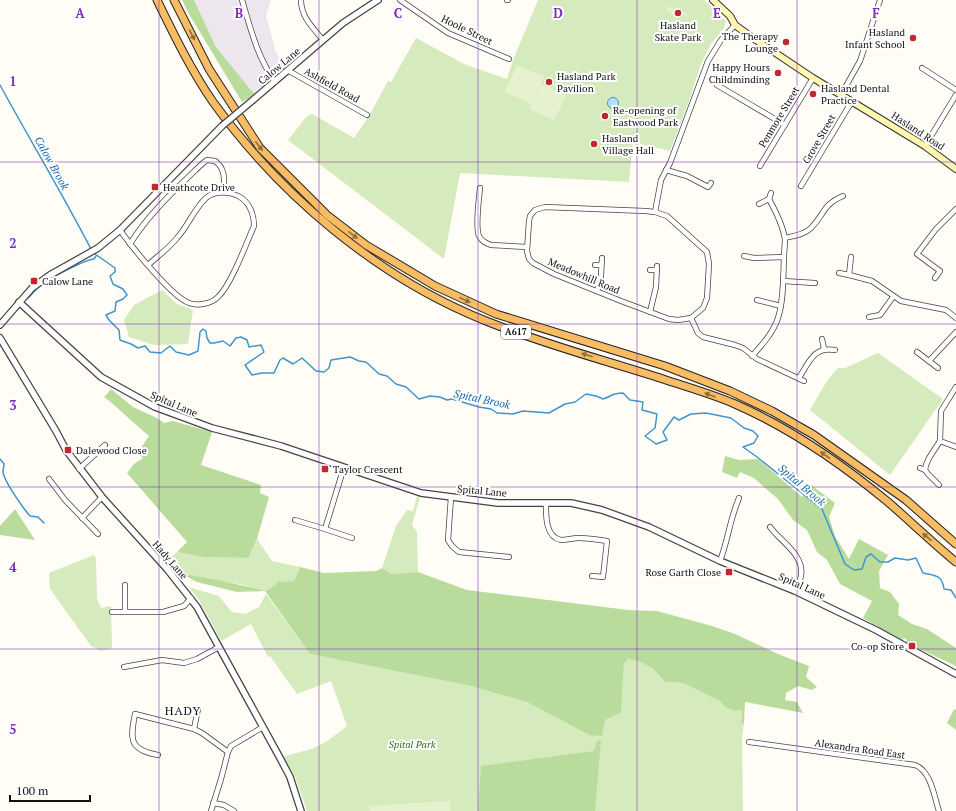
<svg xmlns="http://www.w3.org/2000/svg" width="956" height="811" font-family="'PT Serif',serif">
<style>
.industrial{fill:#eee6ef}
.green{fill:#d5ebbd}
.forest{fill:#b9dc9c}
.pitch{fill:#e6f2cf}
.water{fill:#b9e0f7;stroke:#3f96cf}
.lines{fill:none;stroke-linecap:round;stroke-linejoin:round}
.stream{stroke:#3f96cf;stroke-width:1.5}
.minor-casing{stroke:#444;stroke-width:6}
.tertiary-casing{stroke:#444;stroke-width:8}
.secondary-casing{stroke:#333;stroke-width:8}
.trunk-casing{stroke:#222;stroke-width:9}
.minor{stroke:#fff;stroke-width:4.5}
.tertiary{stroke:#fff;stroke-width:5.5}
.secondary{stroke:#fff6b0;stroke-width:6}
.trunk{stroke:#f7bc64;stroke-width:7}
.tertiary-bridge-casing{stroke:#444;stroke-width:8;stroke-linecap:butt}
.tertiary-bridge{stroke:#fff;stroke-width:5.5}
.oneway{fill:#906f3f}
.grid{fill:none;stroke:#7b2cbf;stroke-width:1;stroke-opacity:0.55}
.poi-dot{fill:#c4262e;stroke:#fff;stroke-width:1.5}
.labels{text-anchor:middle;dominant-baseline:central;stroke-width:4;stroke-linejoin:round;paint-order:stroke}
.shield{fill:#fff;stroke:#585858;stroke-width:1}
.shield-label{font-size:9px;font-weight:bold;fill:#111}
.poi-label{font-size:10px;fill:#111;stroke:#fff;text-anchor:start}
.street-label{font-size:10px;fill:#111;stroke:#fff}
.park-label{font-size:10px;font-style:italic;fill:#2f6b1f;stroke:#fff}
.water-label{font-size:11px;font-style:italic;fill:#1768a6;stroke:#fff}
.quarter-label{font-size:12px;letter-spacing:1px;fill:#111;stroke:#fff}
.grid-label{font-size:13px;text-anchor:middle;font-weight:bold;fill:#7b2cbf;stroke:#fff;stroke-width:4;stroke-linejoin:round;paint-order:stroke}
</style>
<rect width="100%" height="100%" fill="#fffdf5"/>
<polygon class="industrial" points="194,0 271,0 266,16 276,52 285,67 255,95 216,47"/>
<g class="green">
<polygon points="538,0 704,0 726,21 724,28 711,44 701,64 689,101 670,151 633,142 629,182 460,173 444,259 288,140 307,116 312,114 354,138 369,116 388,81 391,82 416,38 464,64 507,79 513,60"/>
<polygon points="162,290 177,304 193,310 188,344 154,345 129,337 124,320 134,305"/>
<polygon points="878,353 943,399 890,475 810,410 827,381 838,368 845,368"/>
<polygon points="417,496 420,497 412,525 417,532 418,572 391,574 382,568 396,526 407,510 413,511"/>
<polygon points="257,539 272,561 300,567 294,581 277,582 276,585 265,591 240,584 212,580 176,572 167,561 177,552 203,557 247,558"/>
<polygon points="94,555 96,559 97,599 101,608 111,606 112,648 101,651 91,646 50,589 49,573"/>
<path d="M189,587L219,596L232,612L245,614L259,607L266,594L310,654L471,686L527,702L589,735L605,720L621,713L624,664L628,659L638,661L652,668L665,682L683,683L720,701L725,707L734,711L742,710L741,722L744,723L742,738L743,811H307L296,779L283,757C291,754 300,752 308,750C323,746 335,735 347,726L331,681L297,694L270,656L268,657L251,624L221,641L199,600Z"/>
</g>
<g class="forest">
<polygon points="182,0 194,0 216,47 255,95 242,102 189,14"/>
<path d="M111,389L133,407L157,418L164,423L173,421L212,432L201,465L261,485L260,493L269,497L257,539L248,558L203,557L177,552L187,542L127,473L134,464L143,458L138,452L149,436C133,423 120,409 104,397Z"/>
<polygon points="725,456 739,460 758,459 802,497 811,485 835,503 829,517 835,536 849,559 859,539 888,555 879,571 880,588 890,592 899,604 898,615 912,624 927,629 956,648 956,666 907,643 907,640 904,638 902,640 863,618 872,601 840,584 827,560 817,552 807,530 793,520 778,499 764,487 754,478 740,472 737,478 722,472"/>
<polygon points="15,509 35,540 0,535 0,526"/>
<path d="M300,567L324,573L376,571L382,568L391,574L418,572L467,590L628,610L657,611L712,626L735,634L778,654L809,666L806,677L817,687L812,690L798,686L786,693L785,700L797,702L803,713L745,702L744,723H741L742,710L734,711L725,707L720,701L683,683L665,682L652,668L638,661L628,659L624,664L621,713L605,720L602,736L589,735L527,702L471,686L310,654L265,591L237,592L197,582L180,573C209,579 237,583 265,591L276,585L277,582L294,581Z"/>
<polygon points="954,709 956,710 956,730 947,723"/>
<polygon points="601,740 595,811 478,811 481,766 594,751 597,741"/>
</g>
<g class="pitch">
<polygon points="667,7 687,13 686,16 684,15 677,18 673,16 669,11 666,11"/>
<polygon points="517,65 544,77 531,104 505,92"/>
<polygon points="541,84 566,96 554,120 529,109"/>
<polygon points="450,801 450,811 370,811 369,806"/>
</g>
<circle class="water" cx="613" cy="103" r="5.5"/>
<g class="lines">
<g class="stream">
<path d="M0,85C30,140 62,193 91,249"/>
<path d="M95,254L115,268V272L110,276L113,284L123,289L127,295L123,299L116,302L115,311L106,315L109,320L119,330L120,340L131,344L138,348L145,346L150,352L161,353L170,346L176,352L189,355L198,351L200,332L203,329L206,331L207,338L210,343H214L223,341L230,346L236,338L241,337L247,340L249,347L261,345L264,352L245,365L252,375L262,373H274L280,360L283,358L293,364L302,358L316,371L324,372L329,368L331,360L350,357L359,361L366,362L379,374L387,376L396,384L406,387L419,399L430,396L440,397L447,400L452,399L479,407L491,409L497,413L513,414L523,411L549,413L565,404L575,402L586,394L596,396L603,399C613,396 611,393 623,393L630,400L643,402L642,410L657,414L655,428L645,436L656,444L667,440L663,432L674,417L679,420L691,414L706,413L731,418L744,428L753,431L758,436L754,443L743,447L757,457L822,509L845,564L854,570L862,569L866,557L871,554L880,562H888L895,558L908,560L916,558L923,573C936,576 942,575 944,589L951,590L956,598"/>
<path d="M28,298C33,293 37,288 42,284C49,279 86,259 94,259L96,256"/>
<path d="M0,459L4,464C4,467 3,469 3,471C3,480 23,508 30,516L38,517L44,523"/>
</g>
<g class="minor-casing">
<g id="minor">
<path d="M242,0C251,30 257,56 275,82"/>
<path d="M301,0C301,17 313,28 323,40"/>
<polyline points="400,0 448,33 509,59"/>
<polyline points="507,0 508,0"/>
<polyline points="922,68 956,90"/>
<polyline points="289,71 367,115"/>
<polyline points="717,85 785,125"/>
<polyline points="841,95 860,61 880,0"/>
<polyline points="925,146 956,95"/>
<polyline points="760,166 813,78"/>
<polyline points="666,170 687,176 708,187 711,183"/>
<polyline points="801,186 852,101"/>
<path d="M480,188C479,199 475,227 479,236C481,241 486,243 491,245L527,247"/>
<polyline points="769,199 771,193"/>
<polygon points="545,207 645,211 655,212 667,216 707,252 709,264 707,298 703,308 691,318 678,320 669,319 621,301 554,274 533,263 529,259 527,251 529,221 530,216 535,210"/>
<polyline points="655,212 661,180 670,163 708,61 721,40 735,25"/>
<path d="M120,230C131,246 172,297 189,303C198,306 211,304 218,297C231,285 246,244 254,226C254,215 250,203 240,197C231,192 215,190 206,198C194,209 188,226 177,238C169,248 158,256 148,265"/>
<path d="M785,238C793,236 804,235 811,228C825,214 822,205 843,196"/>
<path d="M130,244C149,213 177,188 203,163L207,160L215,161C226,169 224,180 224,192"/>
<polyline points="744,256 754,258 784,257"/>
<polyline points="851,257 849,275 872,281 901,301 946,310 956,318"/>
<polyline points="595,265 601,265"/>
<polyline points="650,270 657,270"/>
<polyline points="839,273 849,275"/>
<polyline points="935,278 940,271 917,254 936,229 956,209"/>
<polyline points="783,281 815,283"/>
<polyline points="597,291 601,276 602,258"/>
<polyline points="757,300 781,306"/>
<polyline points="650,312 656,287 657,266"/>
<polyline points="869,317 880,315 893,297"/>
<polyline points="691,318 698,333 703,337 735,345 743,348 757,359 804,381"/>
<polyline points="822,339 824,349"/>
<polyline points="917,352 938,368"/>
<path d="M752,356C762,345 773,333 778,318C784,299 783,277 784,257C784,251 785,245 785,239C783,226 775,210 769,199L759,204"/>
<polyline points="929,361 956,332"/>
<path d="M799,378C809,362 814,346 835,350"/>
<polyline points="940,441 956,447"/>
<polyline points="344,467 325,529 352,538"/>
<polyline points="920,468 925,470"/>
<polyline points="79,469 105,445"/>
<polyline points="49,479 65,500 98,534"/>
<polyline points="939,485 928,474 925,470 926,465 929,458 940,441 941,411 956,387"/>
<polyline points="451,497 448,540 452,546 459,552 509,557"/>
<path d="M546,503C546,515 545,537 561,540C567,540 573,538 579,538C589,538 598,540 607,541L603,577L592,576"/>
<polyline points="82,518 102,497"/>
<polyline points="295,520 325,529"/>
<path d="M770,527C780,541 805,555 801,576C800,581 797,586 795,591"/>
<path d="M720,561C728,540 730,519 739,498"/>
<polyline points="112,612 163,612 184,606 191,598"/>
<polyline points="125,612 125,585"/>
<polyline points="124,667 162,660 184,663 197,659 219,647"/>
<polyline points="194,729 198,709"/>
<path d="M749,742L915,765C931,771 934,796 939,811"/>
<path d="M158,755C129,750 130,739 135,714L194,729L202,733L228,752"/>
<polyline points="213,803 224,805 234,811"/>
<polyline points="211,811 221,779 228,752 231,746 263,727"/>
</g>
</g>
<g class="tertiary-casing">
<g id="tertiary">
<polyline points="253,100 343,23 378,0"/>
<polyline points="19,302 101,377 155,407 212,428 281,446 421,493 498,503 571,503 602,510 649,527 720,561 795,591 876,630 956,674"/>
<polyline points="0,325 32,288 50,275 98,248 120,230 222,126"/>
<polyline points="0,338 56,431 66,450 102,497 167,569 197,607 280,758 290,777 301,811"/>
</g>
</g>
<g class="secondary-casing">
<polyline id="secondary" points="713,0 730,16 735,25 750,36 813,78 925,146 956,169"/>
</g>
<g class="trunk-casing">
<g id="trunk">
<path d="M157,0C174,35 191,70 213,102C280,195 378,278 486,321C543,344 604,360 663,379C687,387 712,394 735,404C790,428 842,464 888,502C911,522 933,543 956,562"/>
<polyline points="174,0 209,69 260,148 327,215 366,245 435,286 496,314 665,366 730,391 772,411 814,435 906,500 956,544"/>
</g>
</g>
<use href="#minor" class="minor"/>
<use href="#tertiary" class="tertiary"/>
<use href="#secondary" class="secondary"/>
<use href="#trunk" class="trunk"/>
<g class="tertiary-bridge-casing">
<polyline id="tertiary-bridge" points="222,126 253,100"/>
</g>
<use href="#tertiary-bridge" class="tertiary-bridge"/>
</g>
<defs><path id="oneway-solid" d="M-6-.8H1V-3.2L6.5 0L1 3.2V.8H-6Z"/></defs>
<g class="oneway">
<use href="#oneway-solid" transform="translate(192 35) rotate(63)"/>
<use href="#oneway-solid" transform="translate(259 146) rotate(53)"/>
<use href="#oneway-solid" transform="translate(353 235) rotate(38)"/>
<use href="#oneway-solid" transform="translate(465 300) rotate(24)"/>
<use href="#oneway-solid" transform="translate(587 355) rotate(-162)"/>
<use href="#oneway-solid" transform="translate(710 395) rotate(-160)"/>
<use href="#oneway-solid" transform="translate(825 455) rotate(-145)"/>
<use href="#oneway-solid" transform="translate(927 537) rotate(-139)"/>
</g>
<path class="grid" d="M159,0V811M319,0V811M478,0V811M637,0V811M797,0V811M0,162H956M0,324H956M0,487H956M0,649H956"/>
<g class="poi-dot">
<circle cx="678" cy="13" r="4"/>
<circle cx="913" cy="38" r="4"/>
<circle cx="786" cy="42" r="4"/>
<circle cx="778" cy="73" r="4"/>
<circle cx="549" cy="82" r="4"/>
<circle cx="813" cy="94" r="4"/>
<circle cx="605" cy="116" r="4"/>
<circle cx="594" cy="144" r="4"/>
<rect x="151" y="183" width="8" height="8" rx="2"/>
<rect x="30" y="277" width="8" height="8" rx="2"/>
<rect x="64" y="446" width="8" height="8" rx="2"/>
<rect x="321" y="465" width="8" height="8" rx="2"/>
<rect x="725" y="568" width="8" height="8" rx="2"/>
<rect x="908" y="642" width="8" height="8" rx="2"/>
</g>
<g class="labels">
<rect class="shield" x="501" y="325" width="30" height="14" rx="3"/>
<g class="shield-label">
<text x="516" y="332">A617</text>
</g>
<g class="poi-label">
<text x="678" y="25" text-anchor="middle">Hasland<tspan x="678" dy="12">Skate Park</tspan></text>
<text x="905" y="32" text-anchor="end">Hasland<tspan x="905" dy="12">Infant School</tspan></text>
<text x="778" y="36" text-anchor="end">The Therapy<tspan x="778" dy="12">Lounge</tspan></text>
<text x="770" y="67" text-anchor="end">Happy Hours<tspan x="770" dy="12">Childminding</tspan></text>
<text x="557" y="76">Hasland Park<tspan x="557" dy="12">Pavilion</tspan></text>
<text x="821" y="88">Hasland Dental<tspan x="821" dy="12">Practice</tspan></text>
<text x="613" y="110">Re-opening of<tspan x="613" dy="12">Eastwood Park</tspan></text>
<text x="602" y="138">Hasland<tspan x="602" dy="12">Village Hall</tspan></text>
<text x="163" y="187">Heathcote Drive</text>
<text x="42" y="281">Calow Lane</text>
<text x="76" y="450">Dalewood Close</text>
<text x="333" y="469">Taylor Crescent</text>
<text x="721" y="572" text-anchor="end">Rose Garth Close</text>
<text x="904" y="646" text-anchor="end">Co-op Store</text>
</g>
<g class="street-label">
<text transform="translate(467 30) rotate(26)">Hoole Street</text>
<text transform="translate(279 66) rotate(-40)">Calow Lane</text>
<text transform="translate(332 85) rotate(29)">Ashfield Road</text>
<text transform="translate(779 117) rotate(-59)">Penmore Street</text>
<text transform="translate(918 131) rotate(33)">Hasland Road</text>
<text transform="translate(819 139) rotate(-60)">Grove Street</text>
<text transform="translate(584 276) rotate(23)">Meadowhill Road</text>
<text transform="translate(174 404) rotate(23)">Spital Lane</text>
<text transform="translate(482 491) rotate(5)">Spital Lane</text>
<text transform="translate(170 560) rotate(49)">Hady Lane</text>
<text transform="translate(802 586) rotate(24)">Spital Lane</text>
<text transform="translate(860 749) rotate(8)">Alexandra Road East</text>
</g>
<g class="park-label">
<text x="412" y="744">Spital Park</text>
</g>
<g class="water-label">
<text transform="translate(52 163) rotate(61)">Calow Brook</text>
<text transform="translate(482 399) rotate(12)">Spital Brook</text>
<text transform="translate(802 485) rotate(40)">Spital Brook</text>
</g>
<g class="quarter-label">
<text x="183" y="710">HADY</text>
</g>
</g>
<g class="grid-label">
<text x="80" y="18">A</text>
<text x="239" y="18">B</text>
<text x="398" y="18">C</text>
<text x="558" y="18">D</text>
<text x="717" y="18">E</text>
<text x="876" y="18">F</text>
<text x="13" y="86">1</text>
<text x="13" y="248">2</text>
<text x="13" y="410">3</text>
<text x="13" y="572">4</text>
<text x="13" y="734">5</text>
</g>
<path d="M10 795v6h80v-6" fill="none" stroke="#111111" stroke-width="2"/>
<text x="16" y="795" font-size="12" fill="#111111" stroke="#ffffff" stroke-width="3" paint-order="stroke">100 m</text>
</svg>
